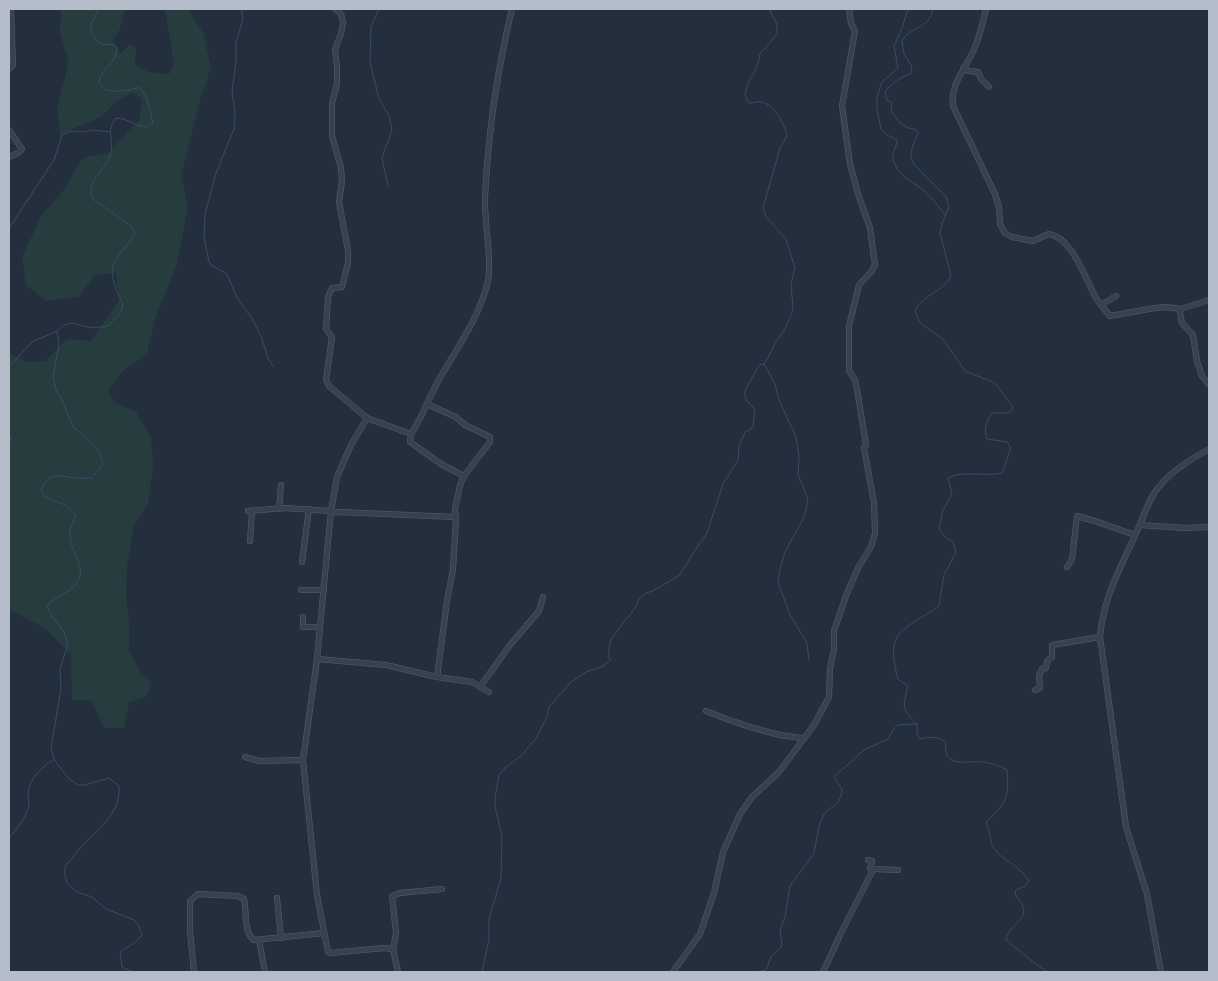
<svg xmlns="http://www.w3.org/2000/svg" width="1218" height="981" font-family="'Roboto Condensed',sans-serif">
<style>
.green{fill:#263c3f}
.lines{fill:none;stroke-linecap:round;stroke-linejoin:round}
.stream{stroke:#394c67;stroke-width:1}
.minor-casing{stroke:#565f6c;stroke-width:6}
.minor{stroke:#38414e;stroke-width:5}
</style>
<rect width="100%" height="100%" fill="#242f3e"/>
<polygon class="green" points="61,9 125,9 120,29 113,39 120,54 130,44 136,49 135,65 149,72 169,74 174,64 165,9 188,9 203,33 211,67 198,107 181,176 188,207 177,264 156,315 147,353 122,372 108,390 115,403 136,412 151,437 153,467 148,504 134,525 127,566 126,594 129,623 129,651 140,672 151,682 146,697 129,702 124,728 104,728 92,700 72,700 71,655 46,629 13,611 9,610 9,353 25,362 46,361 67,339 91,341 119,301 116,273 95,275 78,297 46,301 26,285 22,257 42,215 63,191 83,158 108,153 139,121 142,99 133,92 117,101 101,117 72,129 60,137 57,108 69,62 60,33"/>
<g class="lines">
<g class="stream">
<path d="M99,9L91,24V31L96,40L101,44L115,45L117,48C116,66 101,67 99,82C100,83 103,88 104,89C110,93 134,91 139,87L147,98L153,123L147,127C136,127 128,118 116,118C105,130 115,143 110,156C104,171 85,182 93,199L131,226L135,234C130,244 121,250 116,259C107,274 117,291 123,304L121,312L108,326C101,327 94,328 87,327C73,324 70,319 57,331L59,345L53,377L56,390L63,402L73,427L87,438L99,451L103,464L92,478C87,478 81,479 75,478C59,476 50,471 41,490L44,496C55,502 70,504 76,516C74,521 70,527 70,534C69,552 88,564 77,582C71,594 55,595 47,606L53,618L64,632L68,644L60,669L61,689L51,748L54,759L68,778L78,785H85L109,778L119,786C121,813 100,827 84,844C78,850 72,858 66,865L65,868V876L67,883L77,892L92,897L106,909L134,920L139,926L142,935L137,941L120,952L122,967L133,972"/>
<polyline points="241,9 243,19 236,42 236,61 232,92 235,113 234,129 216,173 205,214 204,237 209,262 211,265 227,274 237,298 251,317 261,336 268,358 273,366"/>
<polyline points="379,9 371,27 370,62 379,99 389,116 392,130 382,158 388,186"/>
<path d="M908,9L902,28L894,46L898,68L882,82L877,96V110L881,129L885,134L897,140C897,147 892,152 893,159C896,174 911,181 922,189C931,196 938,206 945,215"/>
<path d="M933,9C929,30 910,26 902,41L904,54L912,67L911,73L897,80L885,91L887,100L892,103L891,111C898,120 903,129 915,129L918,132C916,143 907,151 913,163L946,197L949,207L942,224L940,233L951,276C944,292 921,295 915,311L920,323L943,339L965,371L995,383L1013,407L1012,410L1008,413H992C987,420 983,430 987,439L1007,442L1011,448L1002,473C987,477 961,470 948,478L952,494L943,510L939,529L945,537L953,542L956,552L944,575L939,606C904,631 884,628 898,679L908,686C903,705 901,710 917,724V733L919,739C928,737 938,736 946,742C942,770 968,760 984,762C992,763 1000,766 1007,770C1009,796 1007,803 987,821L986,824C991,831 989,840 993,847C1001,860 1020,865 1029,881L1025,886L1016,890L1015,893C1016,898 1020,900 1022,904C1030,920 1008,925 1006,940L1038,966L1048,972"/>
<polyline points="9,228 54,160 62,135 71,131 83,132 93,130 110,132"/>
<polyline points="764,364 775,384 779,400 796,437 799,457 798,475 808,499 805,515 785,552 780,569 778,582 790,615 807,643 809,660"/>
<polyline points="9,367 32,342 57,331"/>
<polyline points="9,432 11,440 9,443"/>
<path d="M9,838C16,831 28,814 29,805C29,801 28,797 28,793C30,778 41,767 53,760"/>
<path d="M482,972L489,939V919L501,878L502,835L495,807V798L499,775L505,768L522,755L536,738L547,717L549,707L570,683L586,672L603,666L611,660L609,658V648L611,639L635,608L639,599L646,593L653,591L680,575L693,553L707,533L723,484L738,460L739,447L744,435L745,432L753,427L755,410L745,398V391L759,365L764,364L768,358L776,341L784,331L793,310L791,283L795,268L786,239L766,217L763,208L780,148L787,136C785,124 774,104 761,102C757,101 753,103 749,103L745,95L748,83L757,67L760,54L777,34V24L769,9"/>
<polyline points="755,972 766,970 771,957 782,946 780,930 785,917 790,886 814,853 819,826 824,814 838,802 841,796 842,789 835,779 835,776 864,750 888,739 892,731 898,725 917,724"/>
</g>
<g class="minor-casing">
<g id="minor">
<polyline points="335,9 341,14 343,22 341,34 335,49 337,67 337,84 332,103 332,136 341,168 342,181 339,202 348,251 348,263 342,287 332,288 328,297 326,329 332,337 326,380 329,386 367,418"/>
<path d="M986,9C983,22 980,35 975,47C967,68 950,82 953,106L995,194L999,207L1000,224L1005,233L1012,237L1033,241L1049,234C1073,238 1085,279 1096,298C1100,304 1105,310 1110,316L1155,308L1166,307L1181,309L1180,312L1182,323L1193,335L1197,361L1202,376L1209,385"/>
<polyline points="963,68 969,71 978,72 981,79 989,87"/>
<polyline points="9,69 13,65 11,9"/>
<polyline points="9,130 22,149 18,153 9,157"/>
<polyline points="1101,305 1116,296"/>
<polyline points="1181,309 1209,300"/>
<polyline points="427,404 456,417 465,425 490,437 490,442 464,476 460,485 455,509 456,519 453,569 447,601 437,677 472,682 489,692"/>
<polyline points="411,434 410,442 441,464 464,476"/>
<polyline points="279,509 281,485"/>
<polyline points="248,511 284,508 331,511"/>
<polyline points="331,513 339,512 455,517"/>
<polyline points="1140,525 1185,528 1209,527"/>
<polyline points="250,541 252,511"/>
<polyline points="302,562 309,509"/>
<polyline points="1067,567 1072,559 1077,516 1095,521 1135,535"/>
<polyline points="301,590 324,590"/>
<polyline points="303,617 303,627 319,627"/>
<polyline points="317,659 386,665 437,677"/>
<polyline points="480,687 510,645 539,611 543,597"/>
<polyline points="1035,690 1040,688 1039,676 1042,669 1046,668 1047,661 1052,657 1052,645 1100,637"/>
<path d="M706,711C730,721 755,729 780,735C788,737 796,736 803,739"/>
<polyline points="245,757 259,761 303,760"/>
<polyline points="874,869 898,870"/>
<polyline points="277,898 281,938"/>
<polyline points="259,940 265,972"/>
<polyline points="393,950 396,933 392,896 400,893 442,889"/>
<path d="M194,972L190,931V901L198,894L238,896L244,899C247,911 243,932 254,940L324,933"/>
<path d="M398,972L393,949L384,948L330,953L328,952L317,895L303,760L317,659L331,511L337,477L351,445L367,418L411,434C422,418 428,400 437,383C455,351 478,320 487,285C493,263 484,222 485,197C488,133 497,71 512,9"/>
<polyline points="673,972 700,934 714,893 723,852 740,814 752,797 779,772 814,725 829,697 830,669 834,649 834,631 847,593 859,566 871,547 875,533 874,503 864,448 866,445 857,389 855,380 849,371 849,326 859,285 871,272 875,265 870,228 858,194 850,164 842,106 855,31 851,23 849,9"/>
<polyline points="823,972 842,931 873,870 874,869 870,868 872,861 868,860"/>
<path d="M1161,972L1147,894L1126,827L1100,637C1103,597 1122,565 1138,529C1144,516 1148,500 1158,488C1171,471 1191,459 1209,449"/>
</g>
</g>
<use href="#minor" class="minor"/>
</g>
<rect width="1218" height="981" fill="none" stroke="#b4bcc9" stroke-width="20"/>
</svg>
